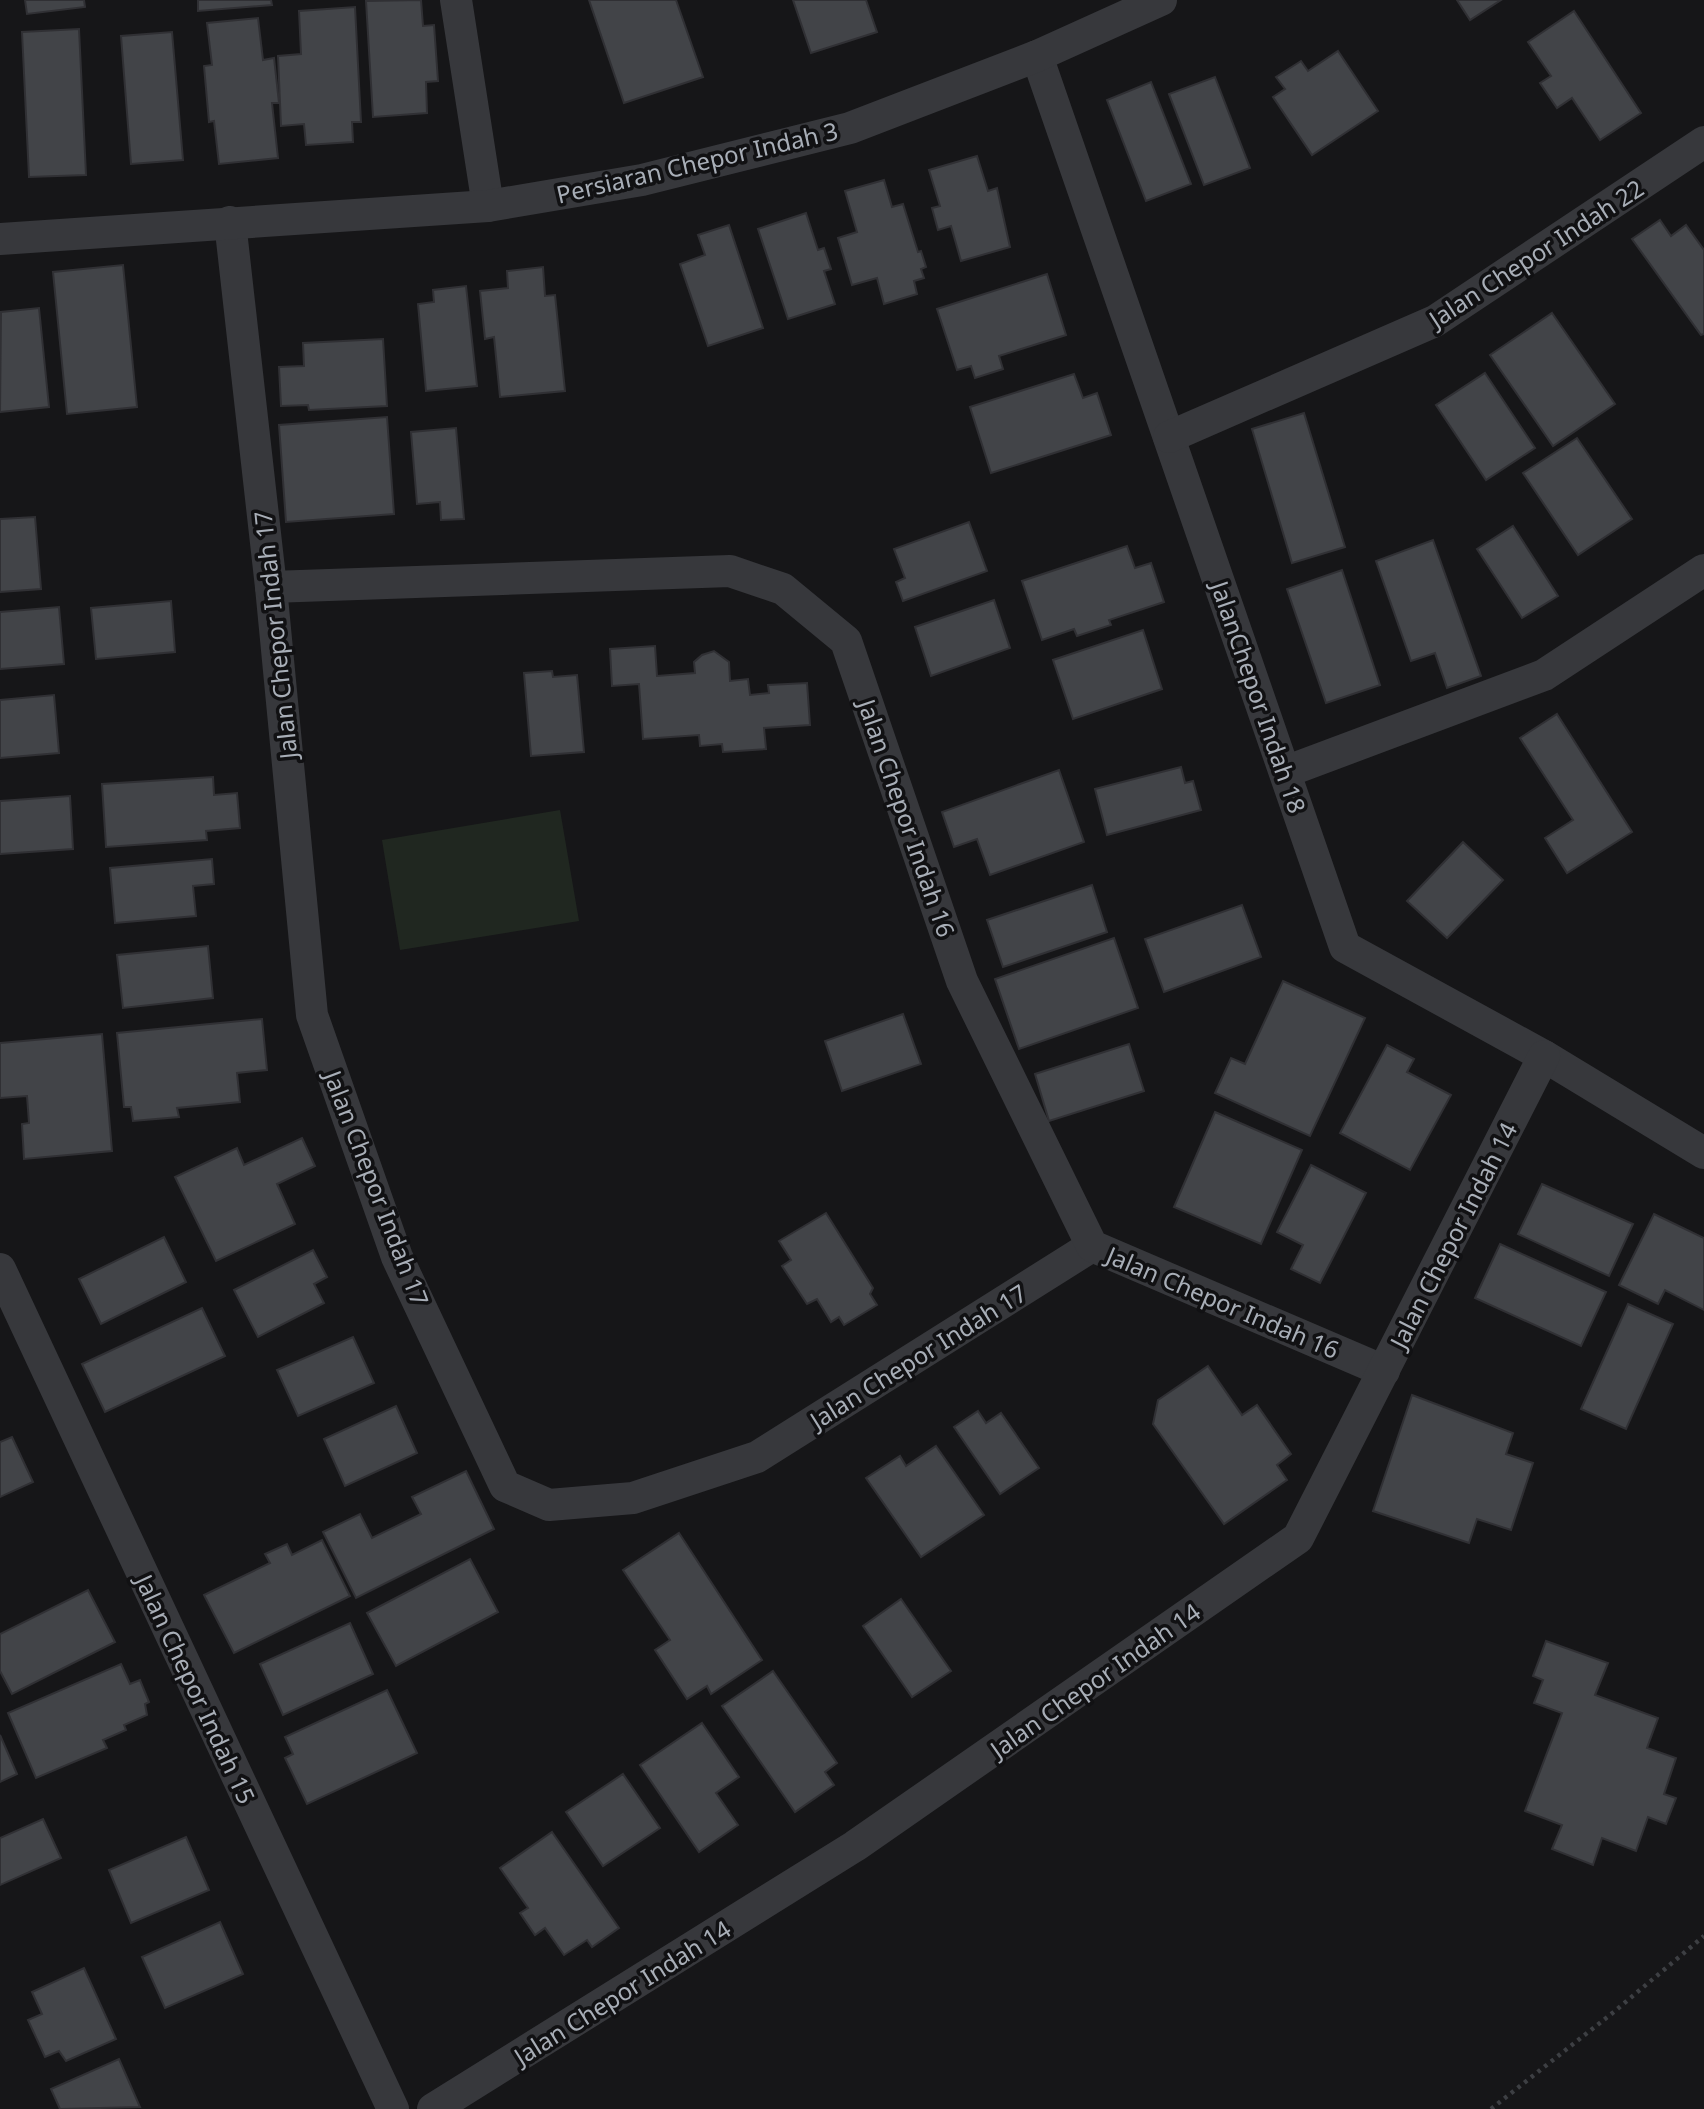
<svg xmlns="http://www.w3.org/2000/svg" width="1704" height="2109" font-family="'Noto Sans',sans-serif">
<style>
.green{fill:#202720}
.building{fill:#424448;stroke:#303034;stroke-width:2}
.lines{fill:none;stroke-linecap:round;stroke-linejoin:round}
.path{stroke:#3d3f43;stroke-width:4.5;stroke-dasharray:3.5 5;stroke-linecap:butt}
.street{stroke:#37383c;stroke-width:32}
.labels{text-anchor:middle;dominant-baseline:central;stroke-width:7;stroke-linejoin:round;paint-order:stroke}
.street-label{font-size:24px;fill:#a8aeb7;stroke:#111113}
</style>
<rect width="100%" height="100%" fill="#161618"/>
<polygon class="green" points="560,810 579,921 400,950 382,840"/>
<g class="building">
<polygon points="25,0 84,0 85,7 27,14"/>
<polygon points="198,0 271,0 272,5 198,11"/>
<polygon points="421,0 423,26 434,25 438,81 426,82 427,113 373,117 366,1"/>
<polygon points="589,0 676,0 703,77 624,103"/>
<polygon points="793,0 866,0 877,32 811,53"/>
<polygon points="1457,0 1501,0 1470,20"/>
<polygon points="355,7 361,122 352,122 353,142 306,145 304,124 281,126 278,56 301,54 299,11"/>
<polygon points="1574,11 1641,113 1600,140 1572,98 1557,108 1540,83 1551,76 1528,42"/>
<polygon points="258,18 263,60 274,58 279,103 272,103 278,158 219,164 214,121 209,122 204,66 212,65 207,23"/>
<polygon points="79,29 86,175 29,177 22,32"/>
<polygon points="172,32 183,160 131,164 121,36"/>
<polygon points="1338,51 1378,111 1312,155 1273,97 1285,89 1276,77 1301,61 1308,71"/>
<polygon points="1215,77 1250,168 1204,185 1169,94"/>
<polygon points="1151,82 1191,184 1146,201 1107,100"/>
<polygon points="977,156 988,191 997,188 1010,247 961,261 951,226 938,230 932,208 940,206 929,170"/>
<polygon points="884,180 892,207 903,204 918,252 921,251 926,267 921,269 924,278 914,281 917,294 884,304 877,278 852,285 838,238 857,232 845,191"/>
<polygon points="806,213 818,250 824,248 831,269 824,271 835,304 788,319 758,229"/>
<polygon points="1660,220 1671,236 1686,225 1704,250 1704,334 1701,335 1632,239"/>
<polygon points="729,225 763,328 708,346 680,264 705,255 698,235"/>
<polygon points="123,265 137,407 67,414 53,272"/>
<polygon points="543,267 545,296 555,295 565,391 500,397 494,337 485,339 480,291 508,288 507,271"/>
<polygon points="1047,274 1066,335 999,356 1003,369 975,378 971,366 957,370 937,309"/>
<polygon points="466,286 477,386 426,391 418,304 434,302 433,290"/>
<polygon points="39,308 49,407 0,412 1,312"/>
<polygon points="1552,313 1615,404 1553,446 1490,355"/>
<polygon points="383,339 387,406 309,410 308,405 281,406 279,367 304,366 303,343"/>
<polygon points="1485,373 1535,448 1486,480 1436,405"/>
<polygon points="1074,374 1083,398 1097,393 1111,435 991,473 970,407"/>
<polygon points="1304,413 1345,547 1292,563 1252,429"/>
<polygon points="387,417 394,514 286,522 279,425"/>
<polygon points="456,428 464,519 441,520 440,502 417,504 411,432"/>
<polygon points="1577,438 1632,519 1578,555 1523,473"/>
<polygon points="35,517 41,589 0,592 0,519"/>
<polygon points="969,522 987,571 903,601 896,582 905,578 894,549"/>
<polygon points="1513,526 1558,596 1522,618 1477,549"/>
<polygon points="1433,540 1481,676 1447,688 1435,653 1411,661 1376,561"/>
<polygon points="1127,546 1135,568 1151,563 1164,602 1109,620 1111,625 1077,636 1074,629 1042,640 1022,581"/>
<polygon points="1342,570 1380,685 1326,703 1287,589"/>
<polygon points="994,600 1010,648 931,676 915,627"/>
<polygon points="171,601 175,652 96,659 91,608"/>
<polygon points="59,607 64,664 0,669 0,612"/>
<polygon points="1143,630 1162,689 1073,719 1053,660"/>
<polygon points="655,646 657,676 695,673 694,662 702,655 714,651 729,662 730,681 748,679 750,695 769,693 768,685 807,683 810,725 764,728 766,749 723,752 722,744 700,746 699,735 643,739 639,684 612,686 610,649"/>
<polygon points="552,671 553,677 577,675 584,752 531,756 524,673"/>
<polygon points="54,695 59,753 0,758 0,700"/>
<polygon points="1557,714 1632,832 1567,873 1545,838 1573,820 1520,738"/>
<polygon points="1181,767 1185,783 1193,781 1201,810 1107,835 1095,789"/>
<polygon points="1059,770 1084,842 990,875 977,839 954,847 942,812"/>
<polygon points="213,777 214,795 237,793 240,828 206,831 207,840 106,847 102,784"/>
<polygon points="70,796 73,849 0,854 0,801"/>
<polygon points="1463,842 1503,880 1447,938 1407,901"/>
<polygon points="212,859 214,884 193,886 196,916 115,923 110,868"/>
<polygon points="1092,885 1107,932 1003,967 987,920"/>
<polygon points="1242,905 1261,957 1164,992 1145,939"/>
<polygon points="1114,938 1138,1008 1019,1049 995,979"/>
<polygon points="208,946 213,998 123,1008 117,955"/>
<polygon points="1283,981 1365,1018 1310,1136 1215,1093 1231,1058 1245,1064"/>
<polygon points="903,1014 921,1064 842,1091 825,1041"/>
<polygon points="262,1019 267,1070 237,1073 240,1102 177,1108 179,1117 133,1121 131,1107 124,1107 117,1033"/>
<polygon points="102,1034 112,1151 24,1159 22,1124 29,1123 27,1096 0,1098 0,1043"/>
<polygon points="1129,1044 1144,1091 1049,1121 1035,1074"/>
<polygon points="1387,1045 1414,1059 1407,1072 1451,1095 1410,1170 1340,1133"/>
<polygon points="1215,1112 1302,1150 1261,1244 1174,1207"/>
<polygon points="302,1138 315,1166 277,1184 295,1224 216,1261 175,1177 237,1148 244,1165"/>
<polygon points="1311,1165 1366,1193 1320,1283 1291,1269 1303,1245 1277,1232"/>
<polygon points="1542,1184 1633,1224 1609,1276 1518,1234"/>
<polygon points="826,1213 873,1288 870,1294 877,1305 844,1325 839,1317 831,1322 817,1299 807,1304 782,1266 791,1260 779,1241"/>
<polygon points="1654,1214 1704,1238 1704,1310 1665,1290 1658,1304 1619,1285"/>
<polygon points="164,1237 186,1282 101,1324 79,1279"/>
<polygon points="1500,1244 1606,1292 1581,1346 1475,1298"/>
<polygon points="313,1250 327,1277 314,1284 324,1303 258,1337 234,1290"/>
<polygon points="1628,1304 1673,1324 1626,1429 1581,1409"/>
<polygon points="202,1308 225,1356 105,1412 82,1364"/>
<polygon points="353,1337 374,1383 298,1416 277,1370"/>
<polygon points="1208,1366 1242,1415 1257,1405 1291,1454 1277,1465 1287,1480 1224,1524 1153,1424 1158,1400"/>
<polygon points="1412,1395 1513,1433 1506,1454 1533,1463 1511,1530 1477,1519 1469,1543 1373,1511"/>
<polygon points="396,1406 417,1453 345,1486 324,1439"/>
<polygon points="978,1411 986,1423 1001,1413 1039,1468 1000,1494 954,1427"/>
<polygon points="12,1437 33,1482 0,1497 0,1442"/>
<polygon points="936,1446 984,1515 921,1557 866,1478 900,1456 906,1466"/>
<polygon points="466,1471 494,1529 356,1598 323,1532 360,1514 372,1538 421,1514 412,1497"/>
<polygon points="679,1533 762,1660 711,1694 707,1686 687,1699 655,1650 670,1640 623,1570"/>
<polygon points="322,1540 350,1596 234,1653 204,1595 270,1563 265,1554 287,1544 292,1555"/>
<polygon points="470,1559 498,1612 396,1666 367,1613"/>
<polygon points="88,1590 115,1642 12,1694 0,1671 0,1634"/>
<polygon points="901,1599 951,1671 912,1697 863,1626"/>
<polygon points="350,1623 373,1674 283,1715 260,1664"/>
<polygon points="1546,1641 1608,1663 1595,1695 1658,1718 1647,1748 1676,1758 1664,1794 1676,1798 1666,1824 1648,1817 1636,1851 1602,1838 1593,1865 1552,1849 1562,1825 1525,1811 1562,1713 1534,1703 1543,1680 1533,1676"/>
<polygon points="121,1664 130,1684 140,1680 149,1702 145,1704 147,1715 124,1725 126,1730 103,1740 107,1748 36,1778 8,1713"/>
<polygon points="773,1671 837,1763 825,1772 834,1785 795,1812 722,1706"/>
<polygon points="387,1690 417,1753 307,1804 285,1758 293,1754 285,1737"/>
<polygon points="702,1723 739,1777 716,1793 738,1825 699,1852 640,1765"/>
<polygon points="0,1735 17,1774 0,1782"/>
<polygon points="623,1774 660,1828 603,1866 566,1812"/>
<polygon points="43,1819 61,1858 0,1885 0,1838"/>
<polygon points="552,1832 619,1928 592,1947 587,1940 564,1955 545,1928 535,1935 520,1913 528,1908 500,1868"/>
<polygon points="186,1837 209,1890 131,1923 109,1870"/>
<polygon points="220,1922 243,1974 165,2008 142,1957"/>
<polygon points="84,1968 116,2039 66,2061 59,2051 45,2057 28,2020 42,2014 32,1992"/>
<polygon points="119,2059 140,2107 60,2109 51,2089"/>
</g>
<g class="lines">
<polyline class="path" points="1491,2109 1615,2011 1704,1936"/>
<g class="street">
<polyline points="456,0 488,206"/>
<polyline points="1037,56 1345,947 1544,1056 1704,1153"/>
<polyline points="230,222 271,587 312,1015 397,1257 505,1486 549,1505 633,1498 757,1457 1092,1246"/>
<polyline points="0,239 488,206 642,180 850,128 1037,56 1161,0"/>
<polyline points="1169,437 1435,321 1704,142"/>
<polyline points="271,587 730,571 783,589 846,641 962,981 1092,1246 1384,1371"/>
<polyline points="1285,772 1544,675 1704,570"/>
<polyline points="0,1269 393,2109"/>
<polyline points="433,2109 855,1846 1298,1538 1544,1056"/>
</g>
</g>
<g class="labels">
<g class="street-label">
<text transform="translate(697 162) rotate(-13)">Persiaran Chepor Indah 3</text>
<text transform="translate(1536 253) rotate(-33)">Jalan Chepor Indah 22</text>
<text transform="translate(275 635) rotate(-96)">Jalan Chepor Indah 17</text>
<text transform="translate(1259 697) rotate(71)">JalanChepor Indah 18</text>
<text transform="translate(907 818) rotate(71)">Jalan Chepor Indah 16</text>
<text transform="translate(377 1188) rotate(69)">Jalan Chepor Indah 17</text>
<text transform="translate(1453 1235) rotate(-63)">Jalan Chepor Indah 14</text>
<text transform="translate(1223 1302) rotate(23)">Jalan Chepor Indah 16</text>
<text transform="translate(918 1356) rotate(-32)">Jalan Chepor Indah 17</text>
<text transform="translate(1095 1680) rotate(-35)">Jalan Chepor Indah 14</text>
<text transform="translate(196 1689) rotate(65)">Jalan Chepor Indah 15</text>
<text transform="translate(622 1992) rotate(-32)">Jalan Chepor Indah 14</text>
</g>
</g>
</svg>
